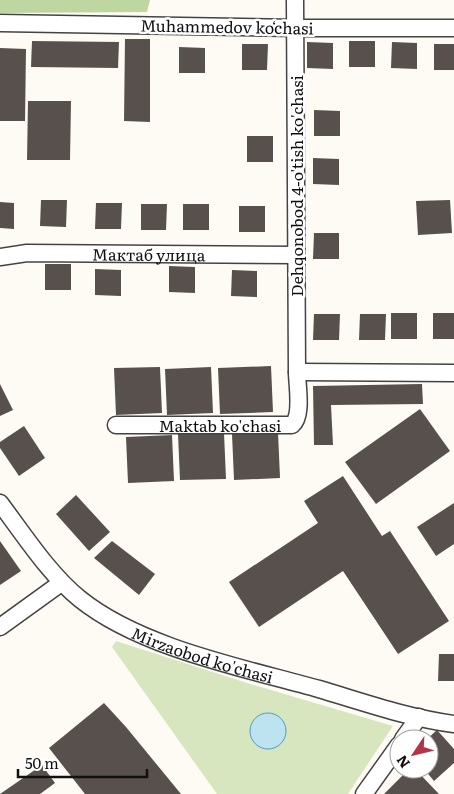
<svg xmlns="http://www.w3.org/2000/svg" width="454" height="794" font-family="Literata,serif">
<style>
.green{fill:#d8e6bf}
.forest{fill:#bed6a0}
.water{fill:#bde3f1;stroke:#4a9ec2}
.building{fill:#58504d}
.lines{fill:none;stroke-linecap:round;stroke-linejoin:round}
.minor-casing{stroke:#434343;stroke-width:19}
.minor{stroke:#fff;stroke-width:16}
.labels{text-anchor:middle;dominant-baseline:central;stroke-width:5;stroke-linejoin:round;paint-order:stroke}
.street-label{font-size:16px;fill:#101010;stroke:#fff}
</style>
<rect width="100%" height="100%" fill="#fefbf4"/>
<polygon class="green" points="116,641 247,683 393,726 348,794 217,794 112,647"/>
<polygon class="forest" points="0,0 150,0 147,12 0,13"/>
<circle class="water" cx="268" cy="731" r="18"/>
<g class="building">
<polygon points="125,39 150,39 150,122 124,121"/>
<polygon points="32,41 119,42 118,68 31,67"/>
<rect x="349" y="41" width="26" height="26"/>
<polygon points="307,42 333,43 333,69 307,68"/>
<polygon points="392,42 417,43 417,69 391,68"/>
<polygon points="242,44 268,44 267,70 242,70"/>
<rect x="434" y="44" width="20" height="26"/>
<polygon points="179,47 205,48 205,73 179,73"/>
<polygon points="0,48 26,49 25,121 0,121"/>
<polygon points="28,101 71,101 70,160 27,160"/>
<polygon points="314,110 340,111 340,136 314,136"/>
<rect x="247" y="136" width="26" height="26"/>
<polygon points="313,158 339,159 339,185 313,184"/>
<polygon points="41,200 67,200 66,227 40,226"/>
<polygon points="450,200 452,233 418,235 416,201"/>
<polygon points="0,202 14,203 14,229 0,228"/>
<polygon points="96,203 122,203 121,229 95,229"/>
<polygon points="141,204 167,204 166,230 141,230"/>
<rect x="183" y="204" width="26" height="26"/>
<rect x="239" y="206" width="26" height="26"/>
<polygon points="314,233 339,233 339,259 313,259"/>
<rect x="45" y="264" width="26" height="26"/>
<polygon points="169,266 195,267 195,293 169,292"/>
<polygon points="95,269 121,270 121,296 95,295"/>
<polygon points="232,270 257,271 257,297 231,296"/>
<rect x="391" y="313" width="26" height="26"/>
<rect x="433" y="313" width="21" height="26"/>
<polygon points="314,314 340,314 339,340 313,340"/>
<polygon points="360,314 386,314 385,340 359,340"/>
<polygon points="271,366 273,412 220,414 218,368"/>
<polygon points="160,367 162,413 116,415 114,368"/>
<polygon points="211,367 213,413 167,415 165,369"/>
<polygon points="0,384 13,410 0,416"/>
<polygon points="422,384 423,404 331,405 333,445 314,445 313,386"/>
<polygon points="420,409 450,451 376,504 345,462"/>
<polygon points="24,426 45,458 19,476 0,448 0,442"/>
<polygon points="278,432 280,478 234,480 232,434"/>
<polygon points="224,433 226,479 180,480 178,434"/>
<polygon points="172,435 174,481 128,483 126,437"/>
<polygon points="343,476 382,536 390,531 449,621 398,654 343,571 259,627 229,582 318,523 304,501"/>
<polygon points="76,495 110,532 89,551 56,514"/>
<polygon points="454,503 454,544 436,556 417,527"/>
<polygon points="0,541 21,571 0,585"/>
<polygon points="112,541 155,574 139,595 94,558"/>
<polygon points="439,654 454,654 454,681 438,681"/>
<polygon points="104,703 126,727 181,794 85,794 49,748"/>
<polygon points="437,730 454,749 454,763 434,781 424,769 429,769 429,739 427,739"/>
<polygon points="42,765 55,783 40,794 0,794"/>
<polygon points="409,769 415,769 439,794 384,794"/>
</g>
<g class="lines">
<g class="minor-casing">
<g id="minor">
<polyline points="0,23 295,28 454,28"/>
<path id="s1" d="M0,257L27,253L296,255"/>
<polyline points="297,372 454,373"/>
<path id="s2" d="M116,425H292C303,416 297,386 297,372L295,0"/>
<path id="s3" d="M0,503C24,535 49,574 80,599C141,648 244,668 319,689C363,702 408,718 454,724"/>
<polyline points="0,627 61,583"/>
<polyline points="403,739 419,717"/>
<polyline points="364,794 399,745"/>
</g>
</g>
<use href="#minor" class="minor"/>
</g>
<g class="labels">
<g class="street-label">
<text transform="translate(227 26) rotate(1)">Muhammedov koʻchasi</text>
<text transform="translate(296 186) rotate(-90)">Dehqonobod 4-o'tish ko'chasi</text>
<text stroke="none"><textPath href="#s1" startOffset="149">Мактаб улица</textPath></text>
<text stroke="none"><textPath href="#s2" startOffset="104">Maktab ko'chasi</textPath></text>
<text stroke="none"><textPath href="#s3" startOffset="261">Mirzaobod ko'chasi</textPath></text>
</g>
</g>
<g transform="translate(414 754) rotate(235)"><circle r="24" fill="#ffffff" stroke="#9f9f9f"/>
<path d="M0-4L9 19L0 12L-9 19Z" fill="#b53347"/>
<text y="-8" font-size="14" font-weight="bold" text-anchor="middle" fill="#101010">N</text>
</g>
<path d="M18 769v8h129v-8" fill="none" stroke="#101010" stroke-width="2.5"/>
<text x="25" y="769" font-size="15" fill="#101010" stroke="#ffffff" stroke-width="4" paint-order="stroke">50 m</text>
</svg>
